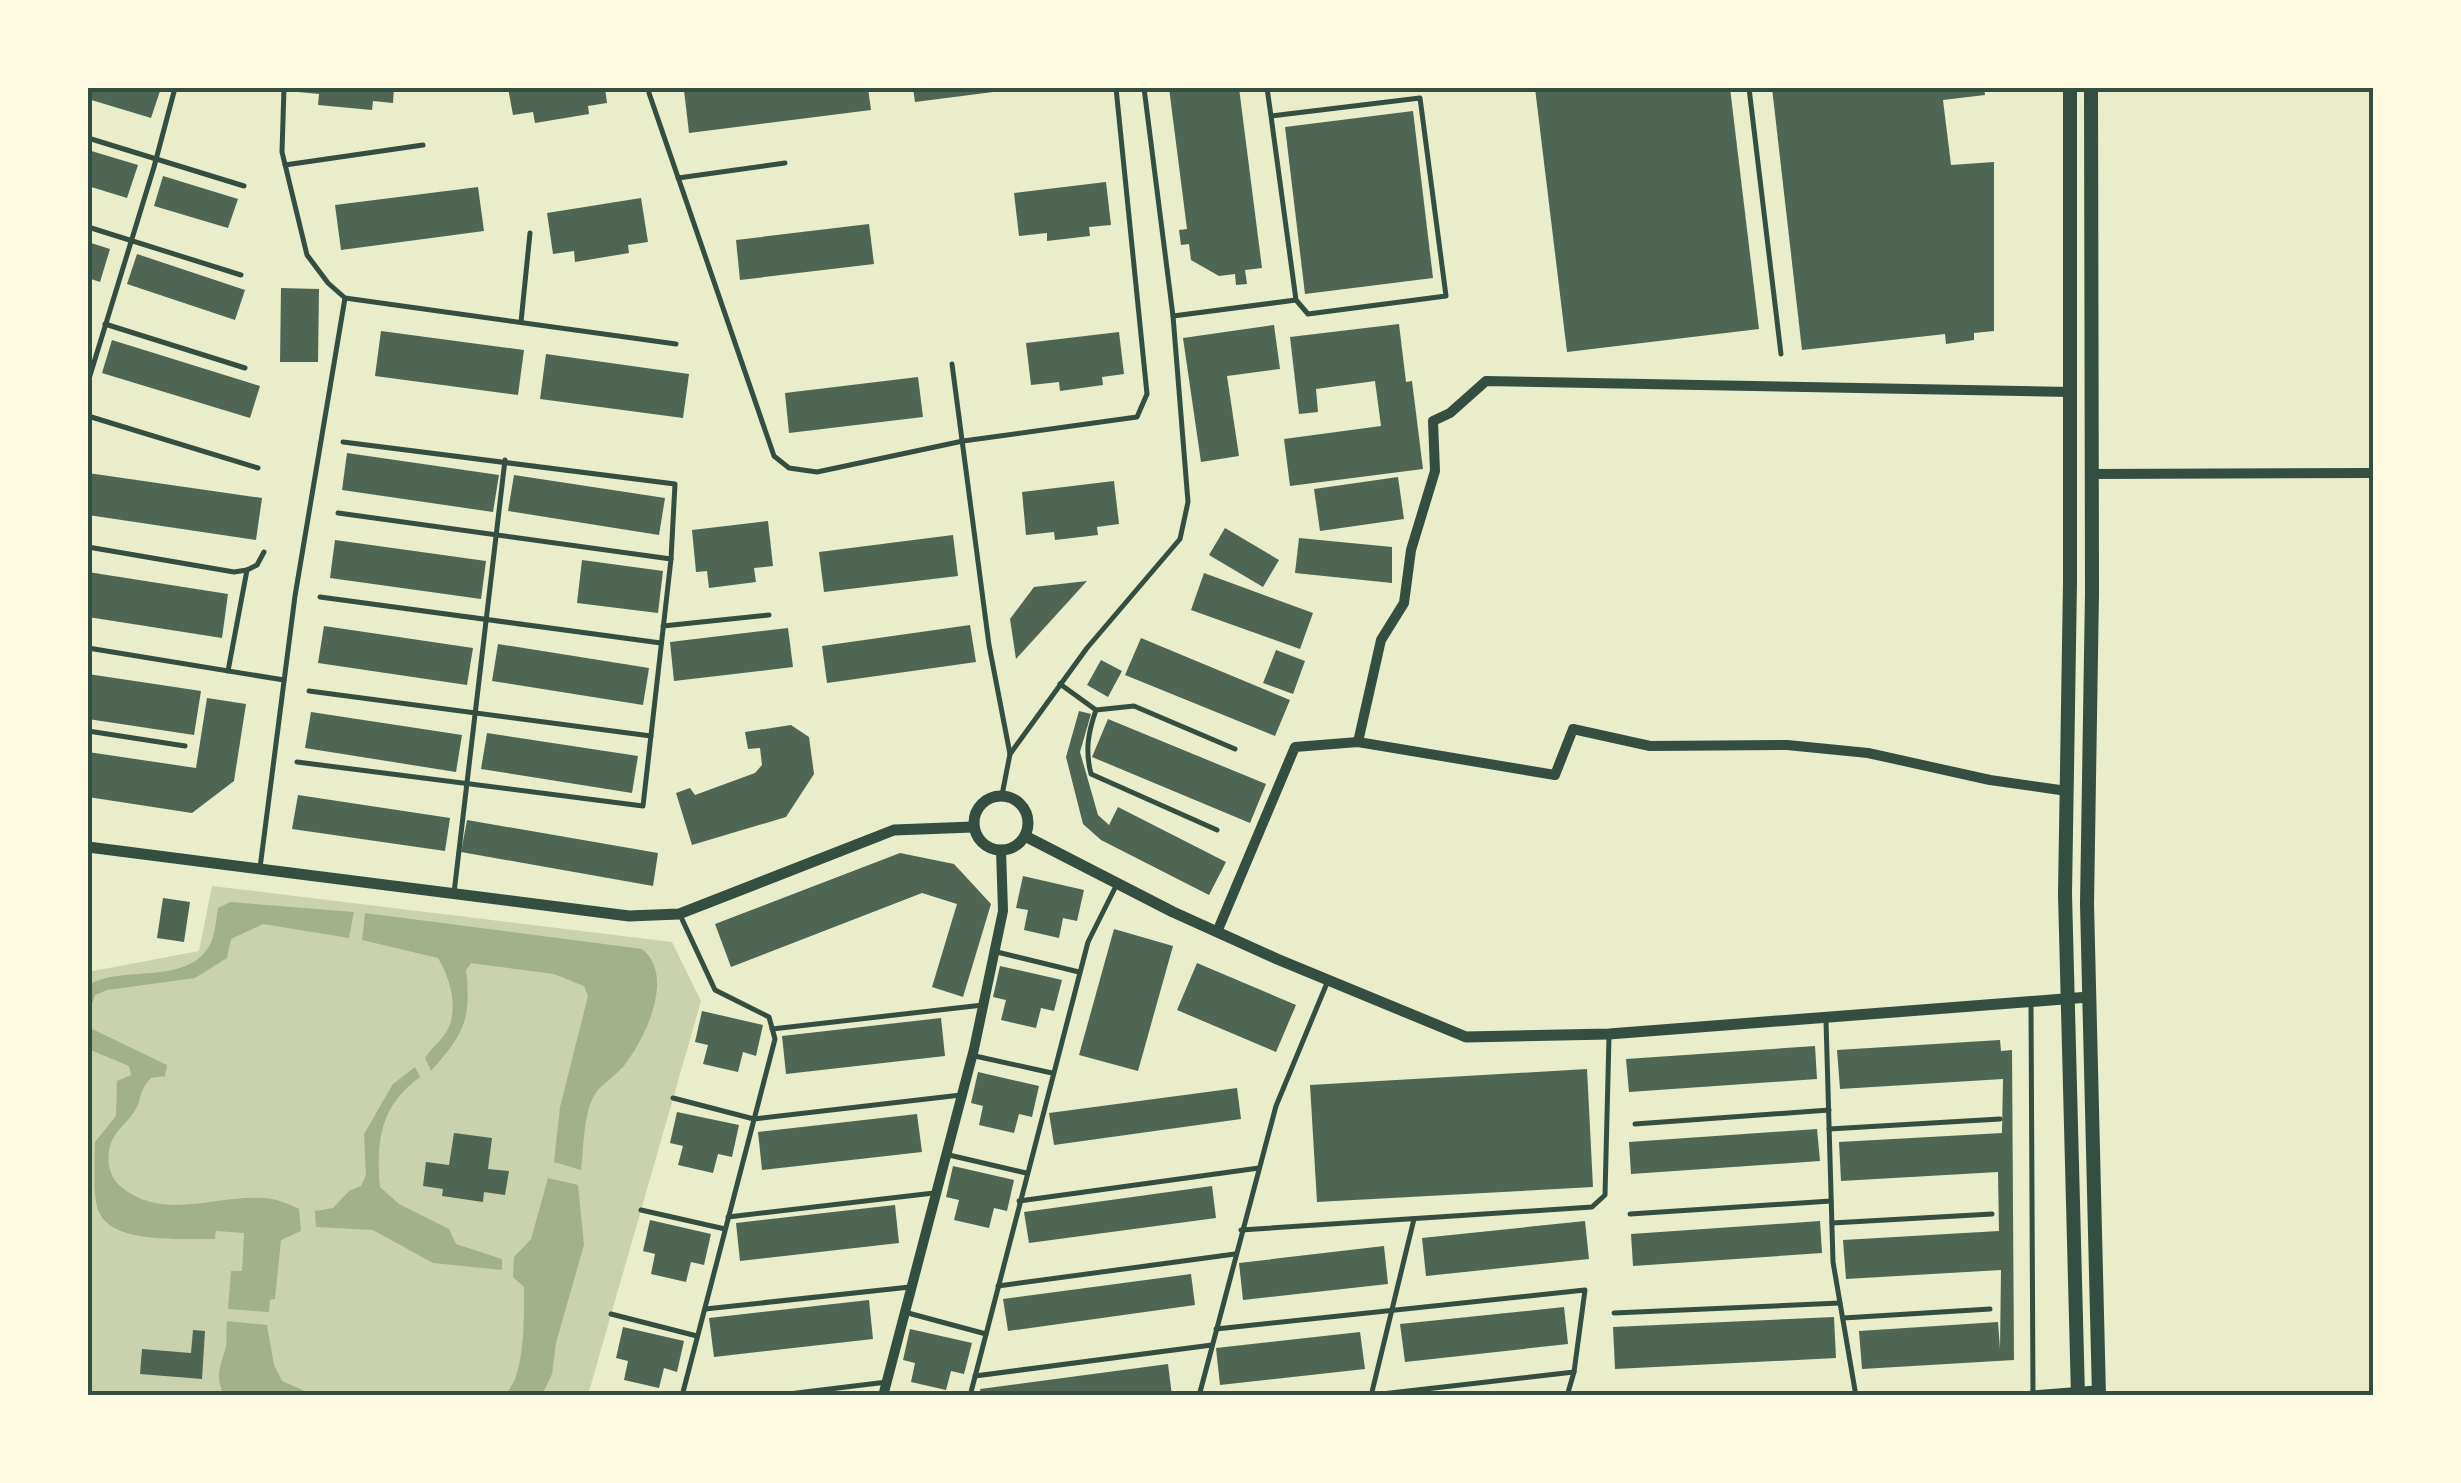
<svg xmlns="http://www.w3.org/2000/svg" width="2461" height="1483" font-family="'Sofia Sans Condensed',sans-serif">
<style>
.green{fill:#cad2ad}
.water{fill:#a3b18a}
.building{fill:#4f6655}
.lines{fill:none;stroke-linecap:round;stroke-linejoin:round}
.service{stroke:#344e41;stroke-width:5}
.minor{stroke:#344e41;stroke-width:10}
.tertiary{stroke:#344e41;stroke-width:11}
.secondary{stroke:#344e41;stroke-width:14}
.neatline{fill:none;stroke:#344e41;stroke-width:4}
</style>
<rect width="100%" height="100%" fill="#e9edc9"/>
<polygon class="green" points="212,886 672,942 701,1001 588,1395 88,1396 88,972 199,951"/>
<g class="water">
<path d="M230,902L354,912L349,938L263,924L231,939L227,958L195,978L107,990L95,995L88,1017V985C122,965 184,985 208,948C215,938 216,920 218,908Z"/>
<path d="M365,913L642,949C676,975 645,1040 623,1067C615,1076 602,1084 595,1094C583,1114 584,1147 581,1170L554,1162L560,1107L588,996L584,986L554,974L471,963L466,970C472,1020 463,1035 431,1071L425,1058C431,1048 442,1040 447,1031C459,1008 450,978 438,958L362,940Z"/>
<path d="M88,1027L167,1065L165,1076L151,1078C137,1093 143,1099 134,1112C127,1123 115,1131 111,1143C106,1158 108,1175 120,1186C163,1222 213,1195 263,1198C277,1199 287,1203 299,1209L301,1231L281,1240L275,1299L270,1300L269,1312L228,1309L231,1271H242L244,1233L216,1231L215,1239C184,1238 113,1245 99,1212C92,1197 95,1159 95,1142L116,1116L117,1081L131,1075L129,1066L88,1049Z"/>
<path d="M415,1067L420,1077C380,1106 376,1141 380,1187L399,1204L449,1229L456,1244L502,1259V1270L433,1263L373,1230L316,1227L315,1211L333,1208L349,1191L361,1186L366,1175L364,1134L393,1084Z"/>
<path d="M548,1178L578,1185L584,1245L556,1343L552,1374L542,1395H502C526,1386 524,1311 524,1287L513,1277L514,1257L531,1239Z"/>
<path d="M227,1321L267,1325L274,1365L282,1381L314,1395H224C214,1376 221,1366 226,1347C227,1339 226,1329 227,1321Z"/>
</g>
<g class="building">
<polygon points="88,88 161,88 151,118 88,99"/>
<polygon points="298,88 394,88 393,103 373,101 372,110 318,105 319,94 298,92"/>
<polygon points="508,88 605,88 607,103 588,106 589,114 535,123 533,112 513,115"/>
<polygon points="704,88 868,88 871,110 689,133 684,90"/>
<polygon points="913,88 1009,88 1009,90 915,102"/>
<polygon points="1169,88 1239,88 1262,268 1245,270 1247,284 1236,285 1235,274 1219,276 1191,260 1189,244 1181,245 1179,230 1187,229"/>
<polygon points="1535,88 1730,88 1759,329 1567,352"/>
<polygon points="1772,88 1984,88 1985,95 1943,100 1951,165 1994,162 1994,331 1974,333 1974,340 1946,344 1945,334 1802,350"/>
<polygon points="1413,111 1433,278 1305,294 1285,127"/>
<polygon points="88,150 138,165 127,198 88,186"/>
<polygon points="163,176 238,199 228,228 154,206"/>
<polygon points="1106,182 1111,225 1089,227 1090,236 1047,241 1047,233 1019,236 1014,193"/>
<polygon points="478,187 484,231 341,250 335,205"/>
<polygon points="641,198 648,242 628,245 629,253 575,262 574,251 553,254 547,213"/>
<polygon points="869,224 874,264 740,280 736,240"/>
<polygon points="88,242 110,249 100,282 88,278"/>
<polygon points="137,254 245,290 235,320 127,284"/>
<polygon points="281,288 319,289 318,362 280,362"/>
<polygon points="1399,324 1406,382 1412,381 1423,469 1290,486 1284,439 1381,426 1375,381 1316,389 1318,412 1299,414 1290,337"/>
<polygon points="1274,325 1280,369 1227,376 1239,456 1201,462 1183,338"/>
<polygon points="381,331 524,350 518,395 375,376"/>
<polygon points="1119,332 1124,374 1102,377 1103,385 1060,391 1059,382 1031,385 1026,343"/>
<polygon points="112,340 260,386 250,418 102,373"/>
<polygon points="546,354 689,374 683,418 540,399"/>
<polygon points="918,377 923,417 789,433 785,393"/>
<polygon points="347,453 499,475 493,512 342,490"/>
<polygon points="88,473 262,498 256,540 88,515"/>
<polygon points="514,475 665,498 659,535 508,511"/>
<polygon points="1398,477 1404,519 1320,531 1314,489"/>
<polygon points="1114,481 1119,524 1097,527 1098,535 1055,540 1054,532 1026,535 1022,492"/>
<polygon points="768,521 773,566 754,568 756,582 709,588 707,571 696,572 692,530"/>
<polygon points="1225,528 1279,560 1263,587 1209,555"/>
<polygon points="953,535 958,576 824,592 819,552"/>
<polygon points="1299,538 1392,547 1392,583 1295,573"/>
<polygon points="335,540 486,561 481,599 330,578"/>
<polygon points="582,560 663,571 658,613 577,603"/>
<polygon points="88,572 228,594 222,638 88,617"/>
<polygon points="1204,573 1313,613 1300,649 1191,610"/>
<polygon points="1087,581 1016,659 1010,619 1034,587"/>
<polygon points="970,625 976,662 827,683 822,646"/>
<polygon points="324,626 473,648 467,685 318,663"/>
<polygon points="788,628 793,667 674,681 670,642"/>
<polygon points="1141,638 1290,700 1275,736 1125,675"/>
<polygon points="498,644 649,668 643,705 492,681"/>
<polygon points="1276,650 1305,661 1293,694 1263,683"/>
<polygon points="1101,660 1122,671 1108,697 1087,685"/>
<polygon points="88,674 201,691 194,735 88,719"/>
<polygon points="207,698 246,704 234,781 192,813 88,797 88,752 196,768"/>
<polygon points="1079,711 1091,714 1080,752 1098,815 1109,825 1118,807 1226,862 1209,895 1101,840 1083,824 1066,757"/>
<polygon points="311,712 462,735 456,772 305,748"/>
<polygon points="1108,719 1266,784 1250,823 1092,757"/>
<polygon points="791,725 809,737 814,774 786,817 692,845 676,793 690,788 695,795 755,773 762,765 760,748 748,749 745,732"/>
<polygon points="487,733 638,756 632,793 481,769"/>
<polygon points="298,795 450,818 445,851 292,829"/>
<polygon points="467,820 658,853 653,886 461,852"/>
<polygon points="900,853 954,864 991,904 963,997 932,987 957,904 922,893 731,967 715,924"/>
<polygon points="1023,876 1084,890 1077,921 1063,918 1059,938 1024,930 1028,910 1016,908"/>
<polygon points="163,898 190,902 184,942 157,938"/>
<polygon points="1114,929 1173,946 1138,1071 1079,1055"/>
<polygon points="1197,963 1296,1005 1276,1052 1177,1010"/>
<polygon points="1000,966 1062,980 1054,1011 1041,1008 1036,1028 1001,1020 1006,1000 993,997"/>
<polygon points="702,1011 763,1025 756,1056 743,1052 738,1072 703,1064 708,1045 695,1042"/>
<polygon points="941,1018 945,1056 786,1074 782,1036"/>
<polygon points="2000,1040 2001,1051 2012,1050 2014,1360 1862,1369 1859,1331 1998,1322 2000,1349 2001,1270 1846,1279 1843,1240 1999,1231 1998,1172 1841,1181 1839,1142 2002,1133 2003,1079 1840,1089 1837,1050"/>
<polygon points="1815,1046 1817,1079 1629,1092 1626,1059"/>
<polygon points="1587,1069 1593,1187 1317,1202 1310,1085"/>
<polygon points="978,1072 1039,1086 1032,1117 1019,1114 1014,1133 979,1125 983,1106 971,1103"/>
<polygon points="1237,1088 1241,1119 1054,1145 1049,1113"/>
<polygon points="677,1112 739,1125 732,1157 718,1154 713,1173 678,1165 683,1146 670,1143"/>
<polygon points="917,1114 922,1152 762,1170 758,1132"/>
<polygon points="1817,1129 1820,1161 1631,1174 1629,1142"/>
<polygon points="454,1133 492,1138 488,1169 509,1171 505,1195 484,1192 483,1202 442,1196 443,1189 423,1186 426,1162 449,1165"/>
<polygon points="953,1166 1014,1180 1007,1211 994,1208 989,1228 954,1220 959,1200 946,1197"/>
<polygon points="1212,1186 1216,1218 1029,1243 1024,1212"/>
<polygon points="895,1205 899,1243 740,1261 736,1223"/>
<polygon points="650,1220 711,1234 704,1265 691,1262 686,1282 651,1274 655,1254 643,1251"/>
<polygon points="1585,1221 1589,1259 1426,1276 1422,1238"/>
<polygon points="1820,1221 1822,1253 1633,1266 1631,1234"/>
<polygon points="1384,1246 1388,1284 1243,1300 1239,1263"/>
<polygon points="1191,1274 1195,1305 1008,1331 1003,1299"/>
<polygon points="869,1300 873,1339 714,1357 709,1318"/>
<polygon points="1564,1307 1568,1344 1405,1362 1400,1324"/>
<polygon points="1834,1317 1836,1358 1615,1369 1613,1327"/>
<polygon points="623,1327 684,1341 677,1372 664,1368 659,1388 624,1380 628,1361 616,1358"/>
<polygon points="910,1329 972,1343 964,1374 951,1371 946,1390 911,1382 915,1363 903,1360"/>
<polygon points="193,1330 205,1331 202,1379 140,1374 142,1349 191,1353"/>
<polygon points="1360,1332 1365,1369 1220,1385 1216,1348"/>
<polygon points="1168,1364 1172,1396 981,1396 980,1389"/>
</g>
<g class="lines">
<g class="service">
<polyline points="284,88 282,152 307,255 328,283 345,298 676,344"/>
<polyline points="650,88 649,93 774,456 789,468 817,472 963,441 1137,417 1147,394 1116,88"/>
<polyline points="1267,88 1271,116 1296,300 1308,314 1446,296 1420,98 1271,116"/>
<polyline points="1749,88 1781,354"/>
<polyline points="88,138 244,186"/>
<polyline points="285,165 423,145"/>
<polyline points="678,178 785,163"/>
<polyline points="88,227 241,275"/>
<polyline points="1173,316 1296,300"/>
<polyline points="521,322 530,233"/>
<polyline points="105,324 245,368"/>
<polyline points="952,364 989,645 1010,754"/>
<polyline points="88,382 154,167 175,88"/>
<polyline points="88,416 258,468"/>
<polyline points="343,442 675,484 671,559"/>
<polyline points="88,547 234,572 247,570"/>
<polyline points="320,597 661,643"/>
<polyline points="663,626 769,615"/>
<polyline points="88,648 284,680"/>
<polyline points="228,671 247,570 257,565 264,552"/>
<polyline points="1060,684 1096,710"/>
<polyline points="309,691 651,736"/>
<polyline points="88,731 185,746"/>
<polyline points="297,762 643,806 671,559 338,513"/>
<polyline points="1002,795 1010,754 1087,648 1180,539 1188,502 1173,316 1144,88"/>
<path d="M1217,830L1091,774C1085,750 1088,733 1096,710L1134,706L1235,749"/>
<polyline points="260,868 295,596 345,298"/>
<polyline points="454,893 505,460"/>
<polyline points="681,917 715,990 769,1017 775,1039 682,1396"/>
<polyline points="997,952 1079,972"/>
<polyline points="2031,1004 2033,1396"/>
<polyline points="1826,1021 1833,1262 1856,1396"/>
<polyline points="772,1029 983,1005"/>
<polyline points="975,1056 1052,1073"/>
<polyline points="673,1098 754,1119 961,1095"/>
<polyline points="1635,1124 1829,1110"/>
<polyline points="1829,1129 2000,1119"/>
<polyline points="949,1155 1026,1173"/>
<polyline points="1019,1201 1259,1168"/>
<polyline points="641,1210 725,1229"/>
<polyline points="1630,1214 1831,1201"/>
<polyline points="728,1217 934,1193"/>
<polyline points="1832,1223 1992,1214"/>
<polyline points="1241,1230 1592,1207 1605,1195 1609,1037"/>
<polyline points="998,1286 1235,1254"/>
<polyline points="705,1309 910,1287"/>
<polyline points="908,1313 986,1334"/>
<polyline points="1614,1313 1840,1303"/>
<polyline points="611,1314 697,1336"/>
<polyline points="1843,1318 1990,1309"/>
<polyline points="1216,1329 1585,1290 1574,1372 1567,1396"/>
<polyline points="975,1376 1212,1345"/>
<polyline points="772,1396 887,1382"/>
<polyline points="970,1396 1088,942 1116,886"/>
<polyline points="1199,1396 1276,1106 1327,983"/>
<polyline points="1364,1396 1574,1372"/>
<polyline points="1371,1396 1414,1219"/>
<polyline points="1833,1396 1856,1394"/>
<polyline points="1996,1396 2096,1388"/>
</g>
<g class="minor">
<polyline points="2092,474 2374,473"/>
<polyline points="1358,742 1381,640 1404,603 1411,550 1435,471 1433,421 1450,413 1486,381 2070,392"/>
<polyline points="1217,932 1295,747 1358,742 1555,775 1573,729 1650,746 1787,745 1868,753 1990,780 2067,791"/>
<polyline points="883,1396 974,1049 1003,911 1001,850"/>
</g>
<g class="tertiary">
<circle cx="1001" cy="823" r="27"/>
<polyline points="1025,836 1173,912 1277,959 1466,1037 1609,1034 2089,997"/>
<polyline points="88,847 629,916 679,914 894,830 973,827"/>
</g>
<g class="secondary">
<polyline points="2070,88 2070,582 2065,894 2078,1396"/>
<polyline points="2091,88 2092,592 2087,904 2099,1396"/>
</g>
</g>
<rect width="2461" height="1483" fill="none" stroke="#fefae0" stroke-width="180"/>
<rect x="90" y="90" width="2281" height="1303" class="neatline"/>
</svg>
